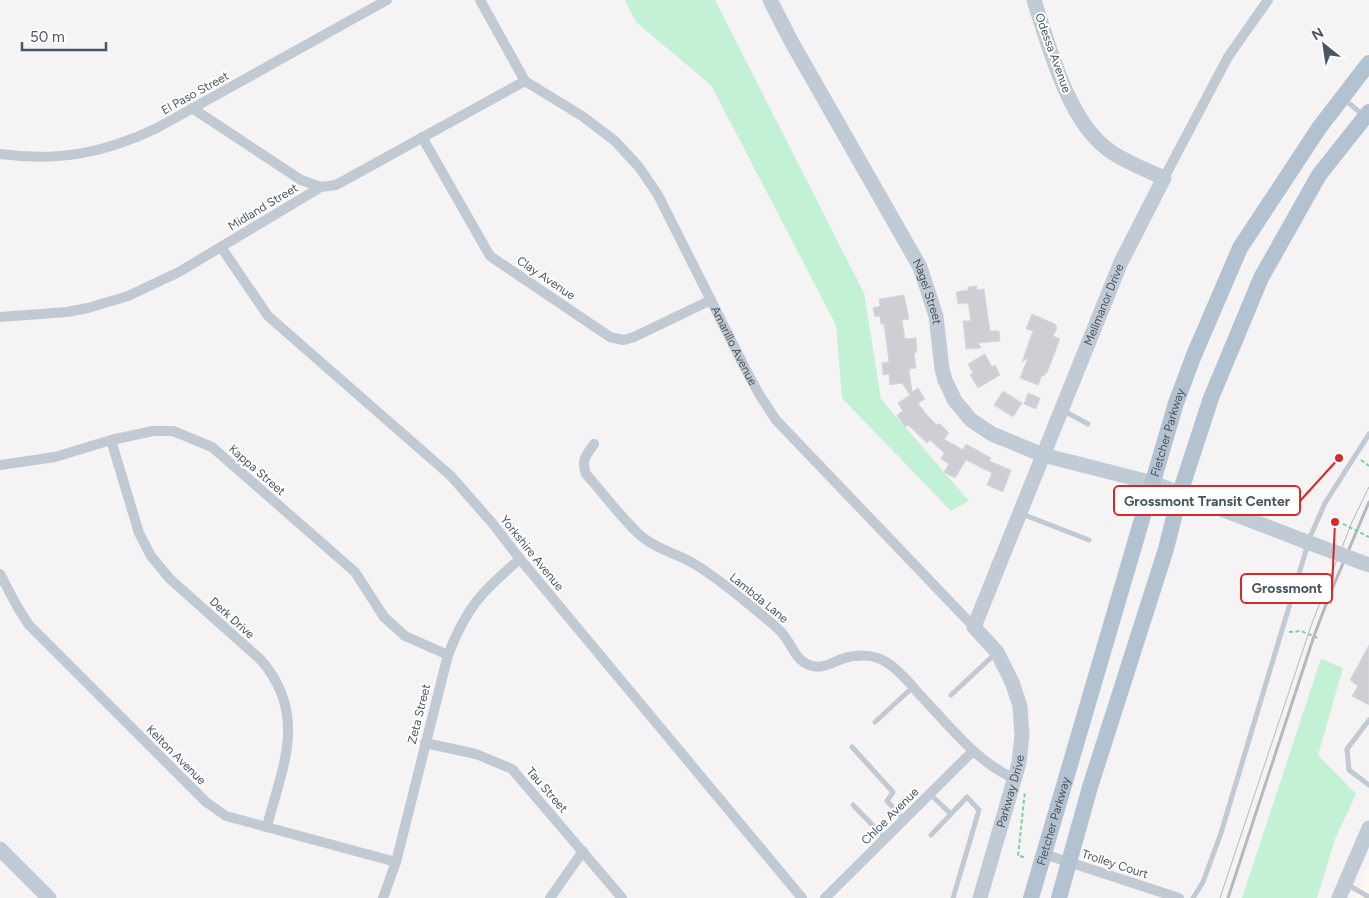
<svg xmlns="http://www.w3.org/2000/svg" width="1369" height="898" font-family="Figtree,sans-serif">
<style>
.commercial{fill:#fdf9ef}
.green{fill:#c3f1d5}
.building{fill:#cdcfd5;stroke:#d7d9de}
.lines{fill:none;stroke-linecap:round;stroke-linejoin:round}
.path{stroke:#7ad0a6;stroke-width:2;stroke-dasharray:4 2.5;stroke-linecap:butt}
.lane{stroke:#c1cad2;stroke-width:5}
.street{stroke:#c1cad2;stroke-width:10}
.secondary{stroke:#c1cbd6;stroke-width:15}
.primary{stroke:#b3c2d1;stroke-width:16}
.tram{stroke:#b5b8bd;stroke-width:1}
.rail{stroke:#b5b8bd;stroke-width:3}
.path-bridge{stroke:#7ad0a6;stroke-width:2;stroke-dasharray:4 2.5;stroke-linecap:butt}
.secondary-bridge{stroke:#c1cbd6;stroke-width:15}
.labels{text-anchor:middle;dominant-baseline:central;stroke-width:4;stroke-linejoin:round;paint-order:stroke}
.street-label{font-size:12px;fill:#4a5661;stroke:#fff}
.leader{fill:none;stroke:#d62828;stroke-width:2}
.callout-dot{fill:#d62828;stroke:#fff;stroke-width:2}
.callout{fill:#fff;stroke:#d62828;stroke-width:2}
.callout-label{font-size:14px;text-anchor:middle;font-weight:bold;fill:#4a5661}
</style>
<rect width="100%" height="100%" fill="#f5f3f3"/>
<polygon class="commercial" points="1369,865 1369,898 1356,898 1366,872"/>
<g class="green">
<polygon points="625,0 715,0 864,293 881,399 969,501 951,511 842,398 836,325 711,85 636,22"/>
<polygon points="1321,659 1343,668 1318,755 1356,794 1335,839 1317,898 1242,898"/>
</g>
<g class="building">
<polygon points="977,286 977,290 984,289 990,331 999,331 1000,341 978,343 981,348 966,349 963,321 971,321 968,303 958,304 956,292 968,290 968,287"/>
<polygon points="904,295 909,319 902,320 905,339 916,338 917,352 914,353 916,368 909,369 912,392 918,388 925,399 918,403 926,414 937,425 939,423 949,433 944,439 963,450 966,444 991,458 989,461 1011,470 1003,492 987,485 992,473 966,460 955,478 944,472 949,464 941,459 944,453 930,440 927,443 908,425 905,427 897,415 903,411 898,403 910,395 902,383 890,385 889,374 883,375 882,363 889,362 884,324 881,324 880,316 875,317 873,308 880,306 879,299"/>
<polygon points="1032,314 1055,324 1057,328 1053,336 1060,339 1047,373 1045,373 1044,376 1042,375 1038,385 1020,378 1028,358 1022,362 1033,331 1026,329"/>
<polygon points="985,354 992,367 995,365 1000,375 978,388 970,375 973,373 968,364"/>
<polygon points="1003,391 1022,403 1013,417 994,405"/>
<polygon points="1028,393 1040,398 1036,409 1024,404"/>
<polygon points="1369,645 1369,705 1352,696 1358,686 1350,680"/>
</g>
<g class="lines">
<g class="path">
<polyline points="1361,460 1369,466"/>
<polyline points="1289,632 1301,631 1318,638"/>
<polyline points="1024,857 1018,856 1025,791"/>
</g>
<g class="lane">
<polyline points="1345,100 1363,115"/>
<polyline points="1064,411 1088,424"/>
<polyline points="1022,514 1089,540"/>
<polyline points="951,695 995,654"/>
<polyline points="1369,720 1347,749 1349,770 1369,785"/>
<polyline points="875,722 913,687"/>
<polyline points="852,747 893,792 887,801 904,819"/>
<polyline points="930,794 951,814 967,797 979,810 953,898"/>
<polyline points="853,805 885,838"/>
<polyline points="931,835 951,814"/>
<polyline points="1348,885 1369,897"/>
<polyline points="1193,898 1203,882 1221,833 1310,537 1325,503 1369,434"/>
</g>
<g class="street">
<path id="s1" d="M480,0L525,81L582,116L615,141L639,167L658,195L745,368L759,394L776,420L974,627"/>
<polyline points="192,108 301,180 321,187"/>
<polyline points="422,137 490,256 610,337 624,340 634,337 711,300"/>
<path d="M0,154C58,162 105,153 157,128L387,0"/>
<polyline points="1164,178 1228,57 1268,0"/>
<polyline points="221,247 268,316 451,476 493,524 520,559 802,898"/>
<polyline points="0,317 67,312 88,308 128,296 179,272 321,187 336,185 525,81"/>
<path d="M111,440L139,533L151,556L170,579L261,660C308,715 283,765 267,826"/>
<path d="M594,444C586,456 581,459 586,474C604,494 621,518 641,536C656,549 675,553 691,562C714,575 735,593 756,610C764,617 774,624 781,632C791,642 794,658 807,664C821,671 830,663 842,659C856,654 874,654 886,662C899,670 910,683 919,694C948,724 976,762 1015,779"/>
<polyline points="0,465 55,457 111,440 153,431 173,431 212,447 355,572 384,617 405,636 448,655"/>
<polyline points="0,574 18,608 29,625 206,802 226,816 396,862"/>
<polyline points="425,743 476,754 512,769 622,898"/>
<polyline points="1044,854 1179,898"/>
<path d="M383,898L396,862L448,655C466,608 482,591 520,559"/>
<polyline points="550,898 583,851"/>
<polyline points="825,898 973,751"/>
</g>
<g class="secondary">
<path id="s2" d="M770,0L791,41L920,267L936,316L942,369L945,380L955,401L971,420L992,434L1043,455L1153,483L1307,542"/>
<polyline points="0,849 49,898"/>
<path id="s3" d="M980,898L1019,763L1022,735L1020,706L1012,682L997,652L974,627L1121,262L1164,178C1147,170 1125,162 1110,151C1068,122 1049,46 1034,0"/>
<polyline points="1339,898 1369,828"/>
</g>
<g class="primary">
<path id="s4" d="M1031,898L1176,403L1194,355L1240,248L1319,128L1369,63"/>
<polyline points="1059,898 1090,787 1166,549 1180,493 1211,398 1261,278 1319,175 1369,112"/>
</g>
<polyline class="tram" points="1220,898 1312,623 1352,522 1369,487"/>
<polyline class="rail" points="1228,898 1314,636 1330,594 1369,502"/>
<polyline class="path-bridge" points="1337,521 1369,537"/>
<polyline class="secondary-bridge" points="1307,542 1369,565"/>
</g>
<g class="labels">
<g class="street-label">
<text transform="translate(1053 53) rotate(70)">Odessa Avenue</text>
<text transform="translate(195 93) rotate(-29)">El Paso Street</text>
<text transform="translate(263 207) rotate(-31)">Midland Street</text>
<text transform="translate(546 278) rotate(34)">Clay Avenue</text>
<text stroke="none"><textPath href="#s2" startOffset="332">Nagel Street</textPath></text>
<text stroke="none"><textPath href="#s3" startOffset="638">Mellmanor Drive</textPath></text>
<text stroke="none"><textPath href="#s1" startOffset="439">Amarillo Avenue</textPath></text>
<text stroke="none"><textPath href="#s4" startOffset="485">Fletcher Parkway</textPath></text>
<text transform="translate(257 470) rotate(41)">Kappa Street</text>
<text transform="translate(532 553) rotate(51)">Yorkshire Avenue</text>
<text transform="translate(759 598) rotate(39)">Lambda Lane</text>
<text transform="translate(232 618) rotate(42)">Derk Drive</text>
<text transform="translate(419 714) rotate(-76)">Zeta Street</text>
<text transform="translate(176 755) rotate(45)">Kelton Avenue</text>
<text transform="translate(547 790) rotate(49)">Tau Street</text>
<text stroke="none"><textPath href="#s3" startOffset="111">Parkway Drive</textPath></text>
<text transform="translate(890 816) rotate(-45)">Chloe Avenue</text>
<text stroke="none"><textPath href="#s4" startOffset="80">Fletcher Parkway</textPath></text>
<text transform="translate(1115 864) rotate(18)">Trolley Court</text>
</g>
</g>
<path class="leader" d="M1339 458L1300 501M1335 522L1332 588"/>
<g class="callout-dot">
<circle cx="1339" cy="458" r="5"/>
<circle cx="1335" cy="522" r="5"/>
</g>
<g class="callout">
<rect x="1114" y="486" width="186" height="29" rx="5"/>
<rect x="1241" y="574" width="91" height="29" rx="5"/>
</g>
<g class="callout-label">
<text x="1207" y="506">Grossmont Transit Center</text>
<text x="1287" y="593">Grossmont</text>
</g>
<g transform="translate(1324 45) rotate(330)" stroke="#ffffff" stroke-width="4" paint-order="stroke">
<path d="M0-4L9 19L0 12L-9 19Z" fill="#4a5661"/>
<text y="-8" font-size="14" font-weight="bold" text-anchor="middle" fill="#4a5661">N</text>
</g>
<path d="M22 42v8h84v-8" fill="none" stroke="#4a5661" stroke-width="2.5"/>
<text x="30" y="42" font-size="15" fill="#4a5661" stroke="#ffffff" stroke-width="4" paint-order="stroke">50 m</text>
</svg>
